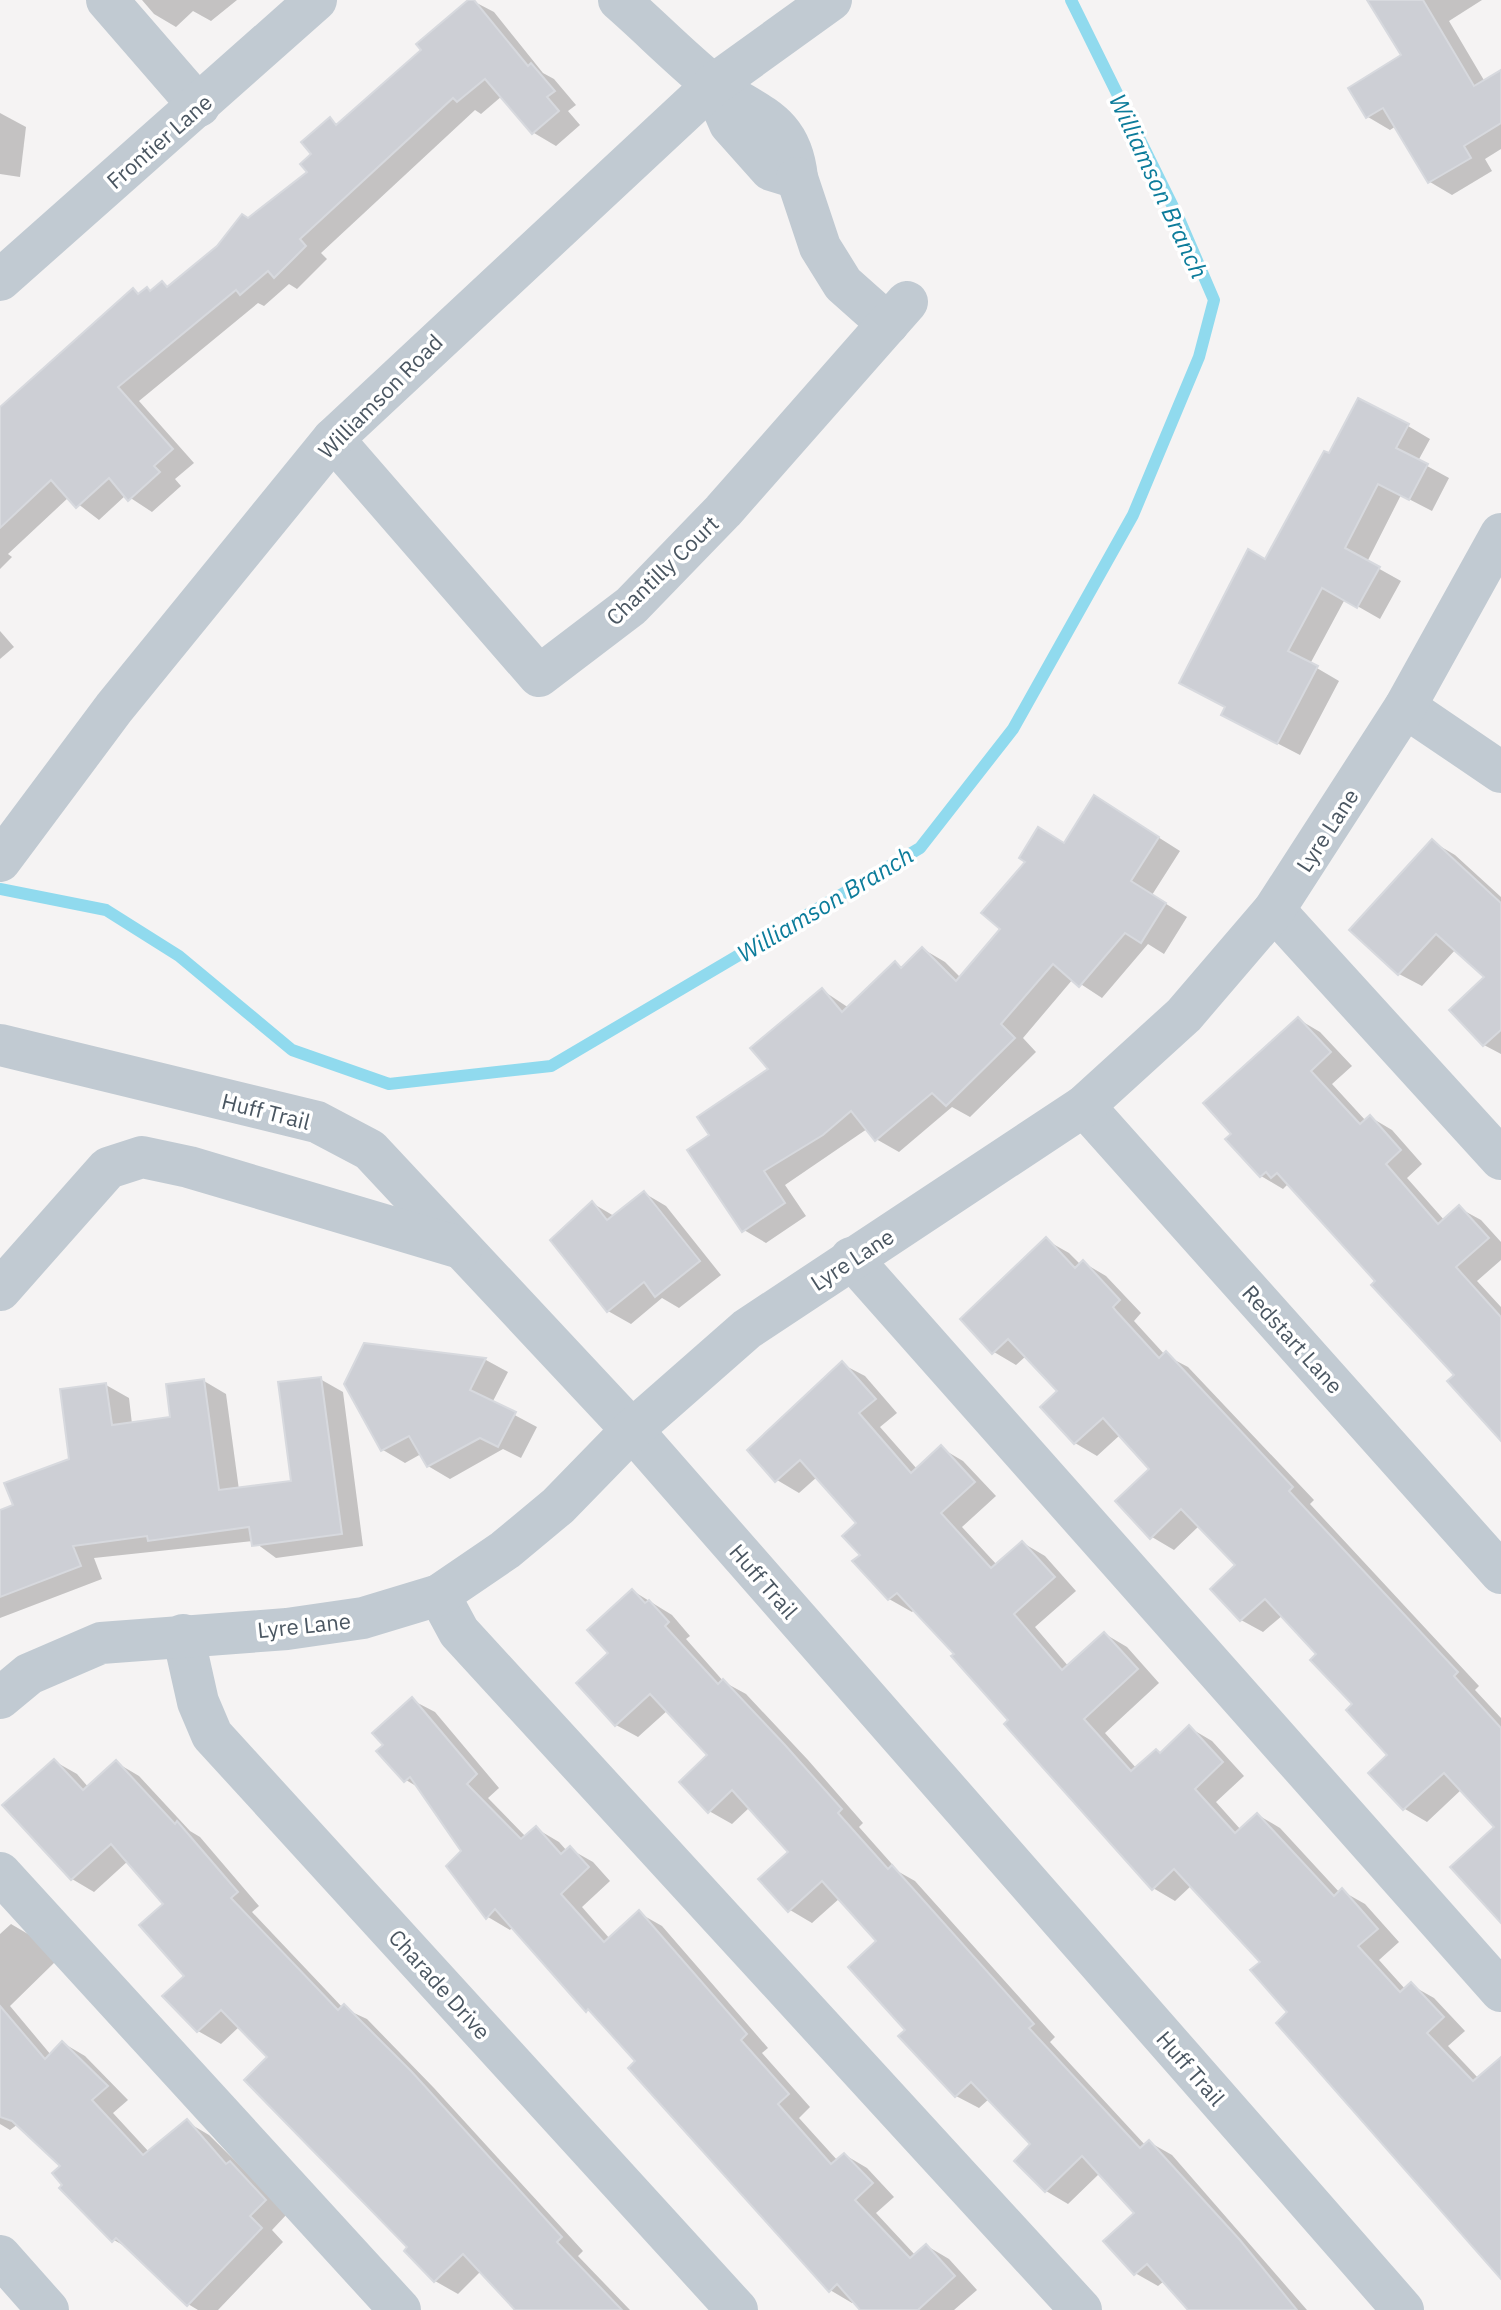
<svg xmlns="http://www.w3.org/2000/svg" width="1501" height="2310" font-family="'IBM Plex Sans',sans-serif">
<style>
.shadow{fill:#0003}
.lines{fill:none;stroke-linecap:round;stroke-linejoin:round}
.stream{stroke:#90daee;stroke-width:12}
.building{fill:#cdcfd5;stroke:#d7d9de;stroke-width:2}
.minor{stroke:#c1cad2;stroke-width:42}
.labels{text-anchor:middle;dominant-baseline:central;stroke-width:7;stroke-linejoin:round;paint-order:stroke}
.street-label{font-size:22px;fill:#4a5661;stroke:#fff}
.water-label{font-size:24px;font-style:italic;fill:#0c7c9b;stroke:#fff}
</style>
<rect width="100%" height="100%" fill="#f5f3f3"/>
<g class="shadow">
<polygon points="142,0 237,0 211,21 193,11 176,27 154,14"/>
<polygon points="471,0 494,12 543,73 554,79 576,105 568,111 580,125 556,146 534,133 502,96 481,114 475,110 321,253 327,259 297,289 289,284 264,306 258,303 139,401 194,463 175,479 181,486 152,512 126,495 99,520 69,497 8,554 12,557 0,569 0,453 133,291 141,295 163,284 169,288 309,172 330,120 339,125 424,50"/>
<polygon points="1370,0 1482,0 1449,21 1485,82 1501,73 1501,149 1485,159 1492,171 1452,195 1430,182 1396,126 1390,130 1368,117 1404,56"/>
<polygon points="0,113 26,127 20,177 0,174"/>
<polygon points="1408,426 1430,439 1418,461 1449,478 1432,511 1401,495 1367,562 1401,581 1380,619 1345,599 1310,664 1339,681 1300,755 1246,727 1266,561 1330,456"/>
<polygon points="0,631 14,647 0,659"/>
<polygon points="1117,811 1180,851 1152,895 1187,917 1164,954 1148,944 1102,998 1073,979 1023,1038 1036,1052 970,1117 952,1107 899,1152 876,1139 867,1129 785,1185 806,1216 766,1243 744,1230 712,1135 771,1070 822,990 849,1008 895,963 904,968 923,949 945,962 961,978 1065,845"/>
<polygon points="1433,842 1455,855 1501,897 1501,1054 1484,1045 1452,1010 1487,977 1456,949 1422,986 1399,974 1351,930"/>
<polygon points="1298,1019 1320,1032 1352,1066 1332,1084 1366,1121 1370,1117 1392,1130 1422,1164 1407,1178 1445,1221 1459,1208 1481,1220 1501,1242 1501,1260 1477,1281 1501,1307 1501,1437 1456,1375 1295,1190 1287,1185 1283,1189 1261,1176 1234,1134"/>
<polygon points="644,1193 666,1206 721,1275 679,1308 662,1298 631,1324 608,1311 592,1203 614,1216"/>
<polygon points="1046,1240 1069,1253 1081,1265 1084,1263 1106,1276 1141,1313 1134,1321 1165,1355 1188,1367 1314,1500 1310,1504 1479,1686 1475,1690 1501,1718 1501,1918 1497,1827 1462,1789 1427,1822 1405,1809 1371,1773 1390,1755 1319,1655 1283,1615 1263,1632 1241,1620 1237,1566 1200,1525 1174,1550 1152,1537 1152,1469 1120,1435 1097,1456 1075,1443 1060,1391 1026,1356 1016,1365 994,1352"/>
<polygon points="366,1345 486,1360 508,1372 492,1403 537,1427 521,1458 503,1449 450,1479 428,1466 421,1454 405,1463 383,1450"/>
<polygon points="842,1364 865,1376 897,1413 880,1427 917,1469 941,1448 963,1461 996,1496 962,1527 997,1565 1023,1543 1045,1556 1076,1591 1035,1627 1069,1667 1105,1634 1127,1647 1159,1683 1105,1733 1137,1769 1162,1754 1190,1728 1212,1741 1244,1776 1216,1802 1241,1830 1258,1815 1280,1828 1340,1893 1342,1891 1365,1904 1399,1942 1379,1960 1406,1990 1411,1985 1434,1998 1465,2031 1448,2046 1479,2079 1501,2078 1501,2273 1290,2012 1263,1962 1192,1885 1175,1901 1153,1888 957,1654 915,1609 912,1612 889,1599 862,1555 858,1523 817,1477 799,1493 777,1480"/>
<polygon points="320,1379 343,1392 363,1546 276,1558 253,1541 94,1558 102,1579 0,1618 0,1512 15,1506 71,1460 106,1385 129,1398 132,1424 172,1419 204,1381 226,1394 239,1490 293,1482"/>
<polygon points="633,1591 672,1615 690,1636 686,1639 724,1682 746,1694 808,1760 863,1823 859,1827 899,1872 915,1881 1055,2037 1050,2042 1146,2146 1149,2142 1172,2155 1307,2310 1190,2310 1164,2281 1158,2286 1135,2273 1136,2213 1100,2173 1068,2204 1046,2191 1033,2144 990,2098 979,2108 956,2096 908,2030 879,1941 840,1898 812,1923 790,1910 791,1852 750,1807 732,1824 709,1811 710,1756 668,1710 638,1737 616,1725 611,1653"/>
<polygon points="412,1700 435,1712 499,1788 488,1798 526,1837 537,1829 559,1842 567,1851 570,1849 593,1862 610,1881 582,1907 610,1939 639,1913 662,1926 768,2048 762,2053 810,2107 799,2118 838,2161 845,2155 867,2168 894,2197 876,2213 916,2256 927,2246 949,2259 977,2290 954,2310 863,2310 855,2301 852,2303 830,2290 598,2016 587,2010 513,1926 510,1930 488,1917 449,1867 464,1851 421,1789 406,1780"/>
<polygon points="54,1761 77,1774 89,1788 117,1763 139,1776 190,1831 200,1837 259,1906 252,1912 343,2008 367,2019 434,2088 583,2251 578,2256 630,2310 513,2310 516,2308 481,2271 458,2294 435,2281 406,2251 410,2247 270,2057 240,2026 221,2044 198,2031 165,1997 186,1976 166,1904 128,1861 94,1892 72,1879"/>
<polygon points="11,1924 33,1937 56,1961 10,2006 51,2055 63,2043 85,2056 128,2100 113,2113 149,2152 187,2122 209,2135 288,2213 272,2230 283,2242 218,2310 198,2310 188,2304 133,2251 114,2240 65,2185 63,2166 18,2124 10,2130 0,2124 0,1934"/>
</g>
<g class="lines">
<polyline class="stream" points="0,889 106,910 179,956 292,1050 389,1084 551,1066 920,848 1013,729 1133,515 1199,357 1214,300 1180,221 1071,0"/>
</g>
<g class="building">
<polygon points="468,0 474,0 528,66 531,63 555,91 547,97 559,111 532,134 485,79 457,102 453,98 300,239 306,246 274,278 268,271 240,295 236,290 118,387 173,449 154,466 160,472 128,501 109,478 76,508 51,480 0,528 0,407 133,288 138,294 147,287 150,291 162,281 167,287 217,246 242,214 248,218 307,172 300,164 311,154 301,142 330,117 336,125 421,50 416,44"/>
<polygon points="1367,0 1423,0 1474,86 1501,70 1501,123 1464,146 1471,158 1428,183 1383,108 1366,118 1348,88 1401,55"/>
<polygon points="1358,398 1409,424 1396,448 1428,464 1409,500 1378,484 1345,548 1380,567 1357,608 1322,588 1288,651 1318,666 1277,744 1221,715 1225,707 1179,683 1248,549 1265,559 1324,451 1329,453"/>
<polygon points="1094,795 1159,837 1131,881 1166,903 1141,943 1125,933 1079,987 1053,964 1001,1024 1015,1038 946,1106 932,1093 875,1141 851,1111 823,1135 764,1171 785,1203 742,1232 687,1150 709,1135 697,1117 768,1069 750,1048 822,988 842,1012 895,961 901,968 922,947 956,981 1000,929 981,913 1025,862 1019,858 1038,827 1064,843"/>
<polygon points="1432,839 1501,903 1501,1030 1483,1046 1449,1010 1484,977 1436,934 1398,975 1349,930"/>
<polygon points="1298,1017 1331,1052 1311,1071 1360,1124 1370,1115 1401,1150 1386,1164 1438,1224 1459,1205 1489,1238 1456,1267 1501,1317 1501,1441 1447,1381 1454,1375 1371,1285 1375,1281 1277,1173 1271,1178 1266,1172 1260,1177 1225,1139 1231,1134 1203,1103"/>
<polygon points="644,1191 700,1261 655,1297 644,1282 607,1312 550,1240 592,1201 607,1220"/>
<polygon points="1046,1237 1075,1268 1083,1260 1120,1300 1113,1307 1117,1312 1159,1358 1166,1351 1293,1487 1289,1491 1458,1672 1454,1676 1501,1728 1501,1923 1450,1867 1494,1827 1444,1773 1403,1810 1368,1773 1387,1755 1346,1710 1352,1704 1310,1660 1316,1654 1265,1599 1240,1621 1210,1589 1235,1565 1181,1509 1150,1539 1115,1501 1149,1469 1103,1418 1074,1444 1040,1407 1057,1391 1008,1339 992,1354 960,1319"/>
<polygon points="364,1343 486,1358 470,1390 516,1412 498,1447 480,1438 427,1467 409,1436 381,1451 344,1384"/>
<polygon points="842,1361 876,1399 859,1413 911,1473 941,1445 975,1482 941,1513 991,1568 1022,1541 1055,1577 1014,1614 1062,1670 1104,1632 1138,1669 1084,1719 1131,1771 1156,1749 1160,1753 1189,1725 1223,1762 1195,1789 1235,1833 1257,1813 1334,1896 1342,1888 1378,1929 1358,1946 1400,1992 1411,1982 1444,2017 1427,2033 1473,2081 1501,2057 1501,2279 1276,2023 1287,2012 1250,1970 1260,1962 1174,1869 1152,1890 1004,1724 1008,1720 951,1656 954,1654 897,1593 888,1600 852,1561 860,1555 842,1536 856,1523 800,1460 775,1482 747,1450"/>
<polygon points="321,1377 342,1534 252,1546 249,1527 148,1541 147,1536 73,1546 81,1566 0,1597 0,1510 13,1505 4,1483 69,1459 60,1389 106,1383 112,1425 170,1417 166,1384 204,1379 219,1490 291,1481 278,1382"/>
<polygon points="632,1589 645,1603 649,1600 669,1622 665,1626 718,1684 723,1679 785,1745 842,1809 838,1813 888,1869 892,1865 1034,2024 1029,2028 1140,2148 1149,2140 1240,2240 1297,2310 1188,2310 1147,2264 1134,2275 1103,2241 1134,2213 1082,2156 1045,2192 1014,2161 1030,2144 971,2082 955,2097 898,2036 905,2030 848,1967 876,1941 822,1881 788,1912 758,1879 788,1852 732,1790 708,1813 679,1782 707,1755 650,1694 615,1726 576,1683 608,1653 587,1630"/>
<polygon points="412,1697 477,1774 467,1784 521,1839 536,1826 561,1854 570,1846 589,1867 561,1894 604,1942 639,1910 747,2034 741,2040 789,2094 778,2104 831,2164 844,2153 873,2183 855,2200 910,2258 926,2244 955,2276 918,2310 860,2310 837,2284 829,2292 628,2068 635,2061 588,2009 586,2012 495,1909 486,1919 446,1866 461,1851 410,1777 404,1782 376,1751 383,1745 372,1733"/>
<polygon points="54,1759 83,1790 116,1760 175,1824 177,1821 238,1892 231,1898 338,2010 344,2004 412,2072 562,2237 557,2242 622,2310 515,2310 463,2254 434,2282 404,2251 407,2247 244,2080 267,2057 221,2010 197,2032 162,1996 184,1976 139,1925 163,1904 111,1844 71,1880 2,1805"/>
<polygon points="0,2006 45,2059 62,2041 108,2086 92,2100 143,2155 187,2119 226,2164 230,2161 266,2200 250,2216 262,2228 187,2306 116,2238 112,2242 59,2188 62,2185 52,2173 60,2166 12,2121 0,2117"/>
</g>
<g class="lines">
<g class="minor">
<polyline points="107,0 199,106"/>
<path d="M619,0C650,27 679,57 711,83C751,115 791,116 797,178L771,170L730,124L713,85"/>
<polyline points="797,178 820,247 843,284 888,324"/>
<polyline points="0,280 316,0"/>
<polyline points="333,439 539,676 631,606 723,511 907,302"/>
<polyline points="1405,707 1501,772"/>
<polyline points="0,861 114,708 333,439 713,85 831,0"/>
<polyline points="1274,910 1501,1159"/>
<polyline points="0,1045 317,1122 370,1150 632,1430 1403,2310"/>
<polyline points="1084,1106 1501,1573"/>
<polyline points="851,1258 1501,1991"/>
<polyline points="0,1290 108,1168 142,1157 189,1167 461,1248"/>
<polyline points="439,1595 459,1632 1081,2310"/>
<polyline points="183,1635 198,1702 212,1735 737,2310"/>
<polyline points="0,1698 29,1674 101,1643 287,1629 363,1618 439,1595 505,1550 558,1506 632,1430 747,1329 1084,1106 1184,1015 1274,910 1405,707 1501,534"/>
<polyline points="0,1873 400,2310"/>
<polyline points="0,2256 48,2310"/>
</g>
</g>
<g class="labels">
<g class="street-label">
<text transform="translate(159 141) rotate(-41)">Frontier Lane</text>
<text transform="translate(380 396) rotate(-45)">Williamson Road</text>
<text transform="translate(662 570) rotate(-44)">Chantilly Court</text>
<text transform="translate(1327 830) rotate(-57)">Lyre Lane</text>
<text transform="translate(266 1111) rotate(14)">Huff Trail</text>
<text transform="translate(852 1259) rotate(-33)">Lyre Lane</text>
<text transform="translate(1293 1339) rotate(48)">Redstart Lane</text>
<text transform="translate(764 1581) rotate(49)">Huff Trail</text>
<text transform="translate(304 1625) rotate(-6)">Lyre Lane</text>
<text transform="translate(440 1984) rotate(48)">Charade Drive</text>
<text transform="translate(1191 2068) rotate(49)">Huff Trail</text>
</g>
<g class="water-label">
<text transform="translate(1159 186) rotate(65)">Williamson Branch</text>
<text transform="translate(825 904) rotate(-31)">Williamson Branch</text>
</g>
</g>
</svg>
